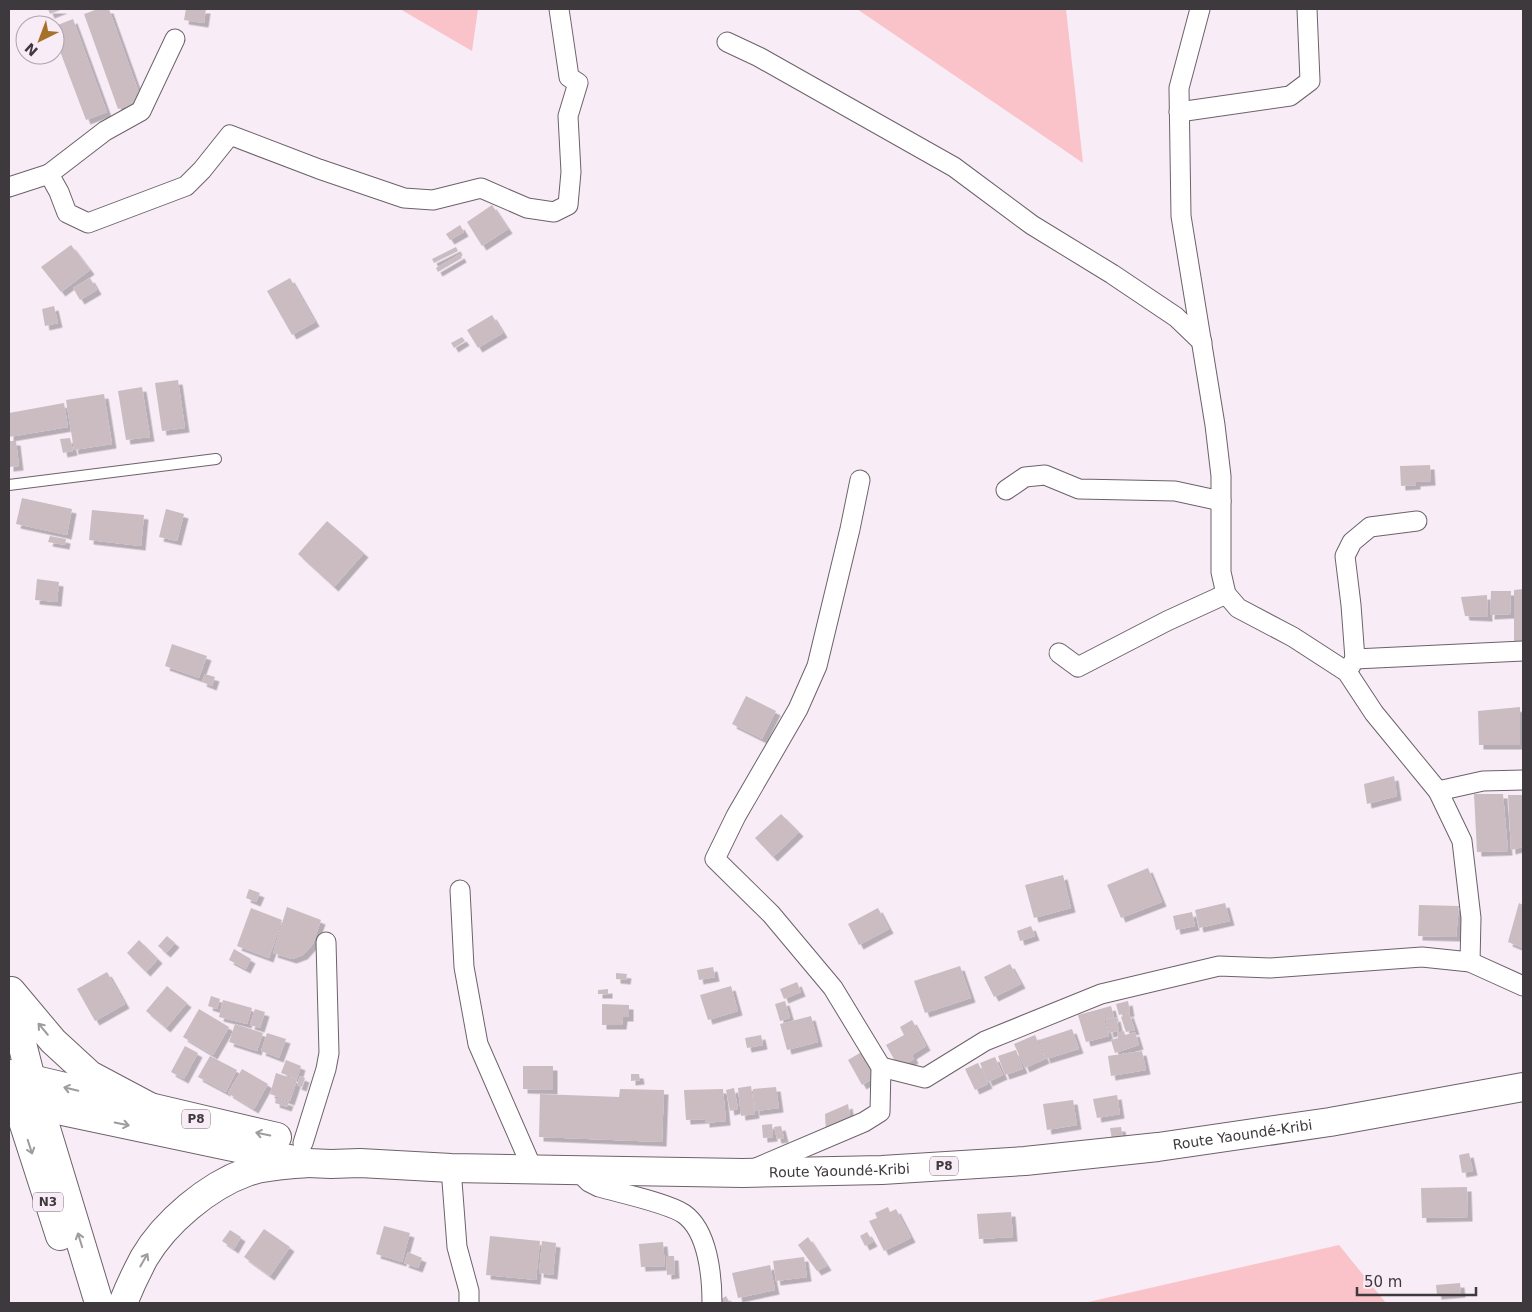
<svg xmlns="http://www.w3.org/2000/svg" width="1532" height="1312" font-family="'DejaVu Sans',sans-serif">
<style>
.green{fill:#f9c3c9}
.building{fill:#cabcc1;filter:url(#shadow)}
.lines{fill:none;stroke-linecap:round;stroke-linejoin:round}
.lane-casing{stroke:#6c626a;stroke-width:12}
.street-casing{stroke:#6c626a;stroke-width:21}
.primary-casing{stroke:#6c626a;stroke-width:30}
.highway-casing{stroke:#6c626a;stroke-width:30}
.lane{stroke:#fff;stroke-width:10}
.street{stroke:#fff;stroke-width:19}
.primary{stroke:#fff;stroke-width:28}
.highway{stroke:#fff;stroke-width:28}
.oneway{stroke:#9e9c9e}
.labels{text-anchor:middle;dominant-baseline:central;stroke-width:5;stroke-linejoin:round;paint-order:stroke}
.shield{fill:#f8ecf6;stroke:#766f74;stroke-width:1}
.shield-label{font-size:12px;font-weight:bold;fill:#3e393d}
.street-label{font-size:14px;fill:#3e393d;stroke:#f8ecf6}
</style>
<defs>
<filter id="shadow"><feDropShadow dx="4.5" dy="4.5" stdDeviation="0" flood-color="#0004"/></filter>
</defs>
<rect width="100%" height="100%" fill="#f8ecf6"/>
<g class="green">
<polygon points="400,9 478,9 472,51"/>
<polygon points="857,9 1066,9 1083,163"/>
<polygon points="1339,1245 1386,1303 1084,1303"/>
</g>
<g class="building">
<polygon points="48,9 63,9 50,14"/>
<polygon points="98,9 109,9 142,101 118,109 84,14"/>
<polygon points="186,9 206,9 204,23 184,20"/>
<polygon points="73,19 107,112 86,120 55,38 55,26"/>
<polygon points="492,205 508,229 482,246 467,222"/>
<polygon points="460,225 464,232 450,240 446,234"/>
<polygon points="71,245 90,270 61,292 41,267"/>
<polygon points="456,247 458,251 434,263 432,259"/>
<polygon points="460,254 462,258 438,272 436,268"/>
<polygon points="90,278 97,290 80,300 73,288"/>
<polygon points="290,278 315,322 292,335 267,291"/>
<polygon points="54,306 58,323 45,326 42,309"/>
<polygon points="492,315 503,333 478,348 467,330"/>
<polygon points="462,337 465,341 454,348 451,343"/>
<polygon points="178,380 185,428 162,431 155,383"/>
<polygon points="142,387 150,437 126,440 118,391"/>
<polygon points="104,394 112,444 74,450 66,400"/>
<polygon points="64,403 68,427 9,437 9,413"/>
<polygon points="70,438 73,451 63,453 60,439"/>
<polygon points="9,441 16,441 19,466 9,467"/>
<polygon points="1430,465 1431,481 1416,482 1416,485 1401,486 1400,466"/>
<polygon points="22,498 72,509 67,535 16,524"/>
<polygon points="166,509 184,514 177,541 159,537"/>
<polygon points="92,510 144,515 141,546 89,540"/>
<polygon points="327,521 364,553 334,587 298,554"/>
<polygon points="50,536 66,539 65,545 48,542"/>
<polygon points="37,579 59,582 57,602 35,600"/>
<polygon points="1523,589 1523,644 1514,644 1514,590"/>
<polygon points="1491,591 1511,591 1510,614 1490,615"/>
<polygon points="1487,595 1488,617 1465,616 1461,597"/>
<polygon points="172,644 207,656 199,678 165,666"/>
<polygon points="205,674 215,677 212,686 202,682"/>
<polygon points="746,696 776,711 762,739 732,724"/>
<polygon points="1520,707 1520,745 1479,745 1478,711"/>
<polygon points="1394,776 1397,796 1367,804 1364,784"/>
<polygon points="1474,794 1503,794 1508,851 1477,852"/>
<polygon points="1508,795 1523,795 1523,847 1511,850"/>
<polygon points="781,814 799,832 773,857 755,838"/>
<polygon points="1148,868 1162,902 1121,918 1107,885"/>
<polygon points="1063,875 1071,908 1034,918 1025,885"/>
<polygon points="249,889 260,893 256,902 246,898"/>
<polygon points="1225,903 1230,921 1199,928 1195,910"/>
<polygon points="1519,903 1523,905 1523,948 1508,942"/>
<polygon points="1419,905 1459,906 1456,937 1418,936"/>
<polygon points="287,907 321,920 313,944 303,955 292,959 273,953"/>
<polygon points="251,908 282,920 269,958 237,946"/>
<polygon points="878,908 889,929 859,945 848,924"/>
<polygon points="1192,912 1195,926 1176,930 1173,916"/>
<polygon points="1031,926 1035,936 1020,941 1017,931"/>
<polygon points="167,936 175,943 166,953 158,946"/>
<polygon points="139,940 158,959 146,972 127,953"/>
<polygon points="234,949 251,959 246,969 229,960"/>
<polygon points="1010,964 1021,984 994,997 984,977"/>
<polygon points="960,966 971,998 925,1013 914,981"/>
<polygon points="713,967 715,977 699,980 697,970"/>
<polygon points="107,972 125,1004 95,1021 77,989"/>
<polygon points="616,973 627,974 626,980 616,979"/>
<polygon points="797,982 801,992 784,999 780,989"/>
<polygon points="167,986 187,1003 166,1028 146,1011"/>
<polygon points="731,986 738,1011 708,1020 700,995"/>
<polygon points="608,989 608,994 598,994 598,990"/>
<polygon points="211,996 220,999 217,1009 208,1006"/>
<polygon points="223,1000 252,1008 247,1024 219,1017"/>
<polygon points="785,1001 790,1018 780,1021 775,1004"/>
<polygon points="1128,1001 1130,1012 1119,1015 1116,1004"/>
<polygon points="602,1004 629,1005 629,1017 623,1017 622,1025 602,1025"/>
<polygon points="1111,1006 1114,1017 1104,1020 1109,1036 1086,1042 1078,1015"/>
<polygon points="199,1009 229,1027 213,1055 183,1037"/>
<polygon points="255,1009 265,1012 260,1028 250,1025"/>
<polygon points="1129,1013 1135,1030 1126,1032 1121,1017"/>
<polygon points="811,1016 818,1042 787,1050 780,1024"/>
<polygon points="1116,1017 1119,1031 1109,1033 1106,1020"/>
<polygon points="912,1020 926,1046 912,1055 914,1059 899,1068 886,1045 904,1035 900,1027"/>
<polygon points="235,1024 263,1033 257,1051 229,1042"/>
<polygon points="1072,1029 1079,1049 1046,1059 1039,1040"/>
<polygon points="1124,1031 1125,1035 1135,1032 1139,1045 1115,1053 1111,1040 1118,1038 1117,1033"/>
<polygon points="267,1033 286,1039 279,1058 261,1051"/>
<polygon points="761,1035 763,1045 747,1048 745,1038"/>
<polygon points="1035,1035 1045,1059 1025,1068 1014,1044"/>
<polygon points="875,1044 889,1069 862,1085 848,1060"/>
<polygon points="185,1046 198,1053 184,1079 171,1072"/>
<polygon points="1016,1050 1023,1069 1005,1075 998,1056"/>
<polygon points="1142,1051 1146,1070 1111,1076 1108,1056"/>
<polygon points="210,1056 237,1070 226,1092 198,1077"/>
<polygon points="995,1057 1003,1075 988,1082 980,1063"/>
<polygon points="286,1060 301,1066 297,1079 281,1073"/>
<polygon points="978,1063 988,1084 975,1090 965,1069"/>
<polygon points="523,1066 553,1066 553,1090 523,1089"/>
<polygon points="242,1069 268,1084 254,1109 228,1093"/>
<polygon points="276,1073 297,1080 290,1101 270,1094"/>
<polygon points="631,1074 639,1074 640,1080 631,1081"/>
<polygon points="300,1076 305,1078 302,1087 297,1085"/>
<polygon points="751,1086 755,1114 741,1116 738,1088"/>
<polygon points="776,1087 779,1108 755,1111 753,1089"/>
<polygon points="734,1088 738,1109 730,1111 726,1090"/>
<polygon points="620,1089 664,1090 662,1142 539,1137 540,1094 619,1097"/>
<polygon points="723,1089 726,1121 705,1123 705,1119 686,1120 684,1090"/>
<polygon points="1117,1095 1120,1114 1097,1118 1093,1099"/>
<polygon points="276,1098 289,1102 287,1107 275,1103"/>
<polygon points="1073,1100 1077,1125 1047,1130 1043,1104"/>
<polygon points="848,1104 851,1122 826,1132 825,1114"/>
<polygon points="772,1124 773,1137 763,1138 762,1125"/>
<polygon points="781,1126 784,1138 777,1139 774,1127"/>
<polygon points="1121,1127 1123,1139 1112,1140 1110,1128"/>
<polygon points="1469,1153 1473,1171 1462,1173 1459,1155"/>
<polygon points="1467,1187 1468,1217 1422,1218 1421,1188"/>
<polygon points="888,1207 890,1212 896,1209 911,1238 884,1251 869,1221 877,1218 875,1213"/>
<polygon points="1011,1212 1013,1237 979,1239 977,1214"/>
<polygon points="384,1226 410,1233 402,1262 376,1254"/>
<polygon points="264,1229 290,1247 270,1276 244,1257"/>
<polygon points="230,1230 241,1237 234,1249 222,1241"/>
<polygon points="867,1232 873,1242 865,1246 860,1236"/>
<polygon points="490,1236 540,1241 536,1280 486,1275"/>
<polygon points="808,1237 827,1266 817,1271 798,1245"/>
<polygon points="542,1241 556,1243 553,1275 539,1273"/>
<polygon points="663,1242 665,1266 641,1267 639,1244"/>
<polygon points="408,1252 422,1258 418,1268 404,1263"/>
<polygon points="666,1256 674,1256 675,1274 667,1275"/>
<polygon points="804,1257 807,1277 776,1281 773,1261"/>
<polygon points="770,1265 775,1290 738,1298 732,1273"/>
<polygon points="1460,1283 1461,1293 1437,1295 1436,1285"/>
<polygon points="726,1296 730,1303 715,1303"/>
</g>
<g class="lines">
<g class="lane-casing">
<polyline id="lane" points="9,485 216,459"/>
</g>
<g class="street-casing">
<g id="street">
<polyline points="1200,9 1179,88 1181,216 1215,425 1221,476 1221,572 1226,594 1238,608 1293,637 1347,672 1374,713 1438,791 1462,841 1471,918 1470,962"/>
<polyline points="727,42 759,57 954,167 1032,225 1112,274 1176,317 1202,342"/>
<polyline points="1179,112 1290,96 1310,81 1307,9"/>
<polyline points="49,174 105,131 141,111 175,39"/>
<polyline points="9,187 49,174 59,192 67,213 88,223 186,186 202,170 230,135 319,169 404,198 433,200 481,188 527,208 554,212 568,205 571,172 568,116 578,83 569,77 559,9"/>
<polyline points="1006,490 1025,477 1045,475 1079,489 1175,491 1221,501"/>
<polyline points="1059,653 1078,667 1167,621 1226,594"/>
<polyline points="1355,659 1351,605 1345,556 1352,542 1370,527 1417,521"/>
<polyline points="1348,670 1355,659 1523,651"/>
<polyline points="1438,791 1483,781 1523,780"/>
<polyline points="460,890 464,967 478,1044 533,1170"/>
<polyline points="881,1067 925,1078 985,1041 1101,994 1219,966 1270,968 1422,957 1470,962 1523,986"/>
<polyline points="303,1143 326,1069 329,1053 326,942"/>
<polyline points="451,1168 457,1247 469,1291 469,1303"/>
<polyline points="756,1168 864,1122 880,1112 881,1067 833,988 771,914 715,859 736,816 798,709 817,666 850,529 860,480"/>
<path d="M577,1170L589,1182L599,1187C620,1193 668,1203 684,1214C708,1231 712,1276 712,1303"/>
</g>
</g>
<g class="primary-casing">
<g id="primary">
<polyline points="10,1074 277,1137"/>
<path id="s1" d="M20,1102L308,1163L331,1164L360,1163L451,1168L743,1173L882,1170L1025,1161L1158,1147L1330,1122L1523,1087"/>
</g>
</g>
<g class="highway-casing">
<g id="highway">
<polyline points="11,991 53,1041 90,1075 152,1108"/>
<polyline points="9,992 31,1079 99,1303"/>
<polyline points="9,1078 60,1236"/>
<path d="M123,1303C129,1288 136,1273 144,1258C165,1222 208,1186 247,1172C267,1165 288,1165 308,1163"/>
</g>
</g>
<use href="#lane" class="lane"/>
<use href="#street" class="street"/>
<use href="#primary" class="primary"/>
<use href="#highway" class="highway"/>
</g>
<defs><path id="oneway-shaft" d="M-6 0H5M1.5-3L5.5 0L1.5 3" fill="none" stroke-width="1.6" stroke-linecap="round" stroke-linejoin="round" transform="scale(1.25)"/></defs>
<g class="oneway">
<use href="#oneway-shaft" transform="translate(43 1029) rotate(-130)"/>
<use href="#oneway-shaft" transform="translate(71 1089) rotate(-167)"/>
<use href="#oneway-shaft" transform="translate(122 1124) rotate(12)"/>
<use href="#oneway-shaft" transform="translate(263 1134) rotate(-168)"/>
<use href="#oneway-shaft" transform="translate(30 1147) rotate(72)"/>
<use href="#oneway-shaft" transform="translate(80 1240) rotate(-107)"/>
<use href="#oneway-shaft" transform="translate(144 1260) rotate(-60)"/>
</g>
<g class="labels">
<g class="shield">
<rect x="182" y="1109.5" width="28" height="19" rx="4"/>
<rect x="930" y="1156.5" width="28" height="19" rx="4"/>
<rect x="33" y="1192.5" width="30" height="19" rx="4"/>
</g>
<g class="shield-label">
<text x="196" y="1119">P8</text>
<text x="944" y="1166">P8</text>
<text x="48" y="1202">N3</text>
</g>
<g class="street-label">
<text stroke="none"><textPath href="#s1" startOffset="1231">Route Yaoundé-Kribi</textPath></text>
<text stroke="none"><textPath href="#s1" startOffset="826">Route Yaoundé-Kribi</textPath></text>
</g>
</g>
<rect width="1532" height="1312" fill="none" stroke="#3e393d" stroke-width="20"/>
<g transform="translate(40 40) rotate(222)"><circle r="24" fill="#f8ecf6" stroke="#aea4ac"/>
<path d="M0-4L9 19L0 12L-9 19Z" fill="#a6712b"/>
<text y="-8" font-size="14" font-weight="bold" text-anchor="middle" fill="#3e393d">N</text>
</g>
<path d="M1357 1287v8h119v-8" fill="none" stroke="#3e393d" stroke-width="2.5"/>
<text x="1364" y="1287" font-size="15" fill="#3e393d" stroke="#f8ecf6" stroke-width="4" paint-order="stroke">50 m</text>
</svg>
